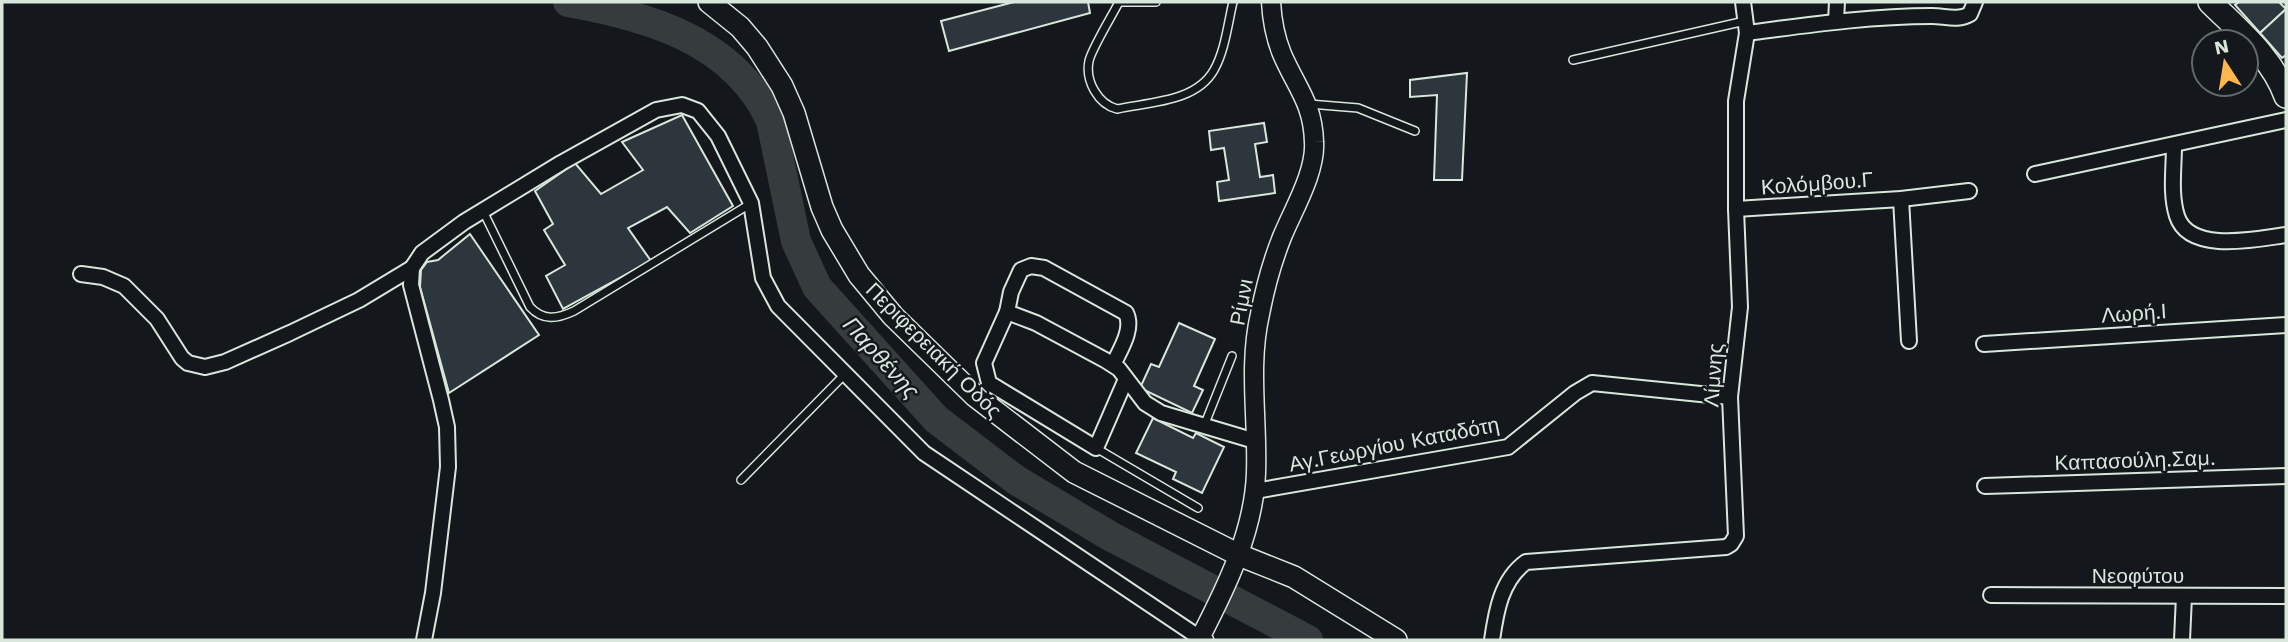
<svg xmlns="http://www.w3.org/2000/svg" width="2288" height="642" font-family="'Work Sans',sans-serif">
<style>
.lines{fill:none;stroke-linecap:round;stroke-linejoin:round}
.river{stroke:#363b3e;stroke-width:30}
.building{fill:#2c363c;stroke:#d8e6dc;stroke-width:2}
.service-casing{stroke:#d8e6dc;stroke-width:10}
.minor-casing{stroke:#d8e6dc;stroke-width:18}
.tertiary-casing{stroke:#d8e6dc;stroke-width:21}
.secondary-casing{stroke:#d8e6dc;stroke-width:24}
.primary-casing{stroke:#d8e6dc;stroke-width:26}
.service{stroke:#14181c;stroke-width:7}
.minor{stroke:#14181c;stroke-width:14}
.tertiary{stroke:#14181c;stroke-width:18}
.secondary{stroke:#14181c;stroke-width:21}
.primary{stroke:#14181c;stroke-width:23}
.labels{text-anchor:middle;dominant-baseline:central;stroke-width:5;stroke-linejoin:round;paint-order:stroke}
.street-label{font-size:21px;fill:#d8e6dc;stroke:#14181c}
.water-label{font-size:23px;font-style:italic;fill:#d8e6dc;stroke:#14181c}
</style>
<rect width="100%" height="100%" fill="#14181c"/>
<g class="lines">
<path class="river" d="M568,2C647,16 734,40 771,121L796,241L817,287L936,419L1016,480L1110,536L1308,640"/>
</g>
<g class="building">
<polygon points="1014,2 1088,2 1090,13 949,51 941,21"/>
<polygon points="2239,2 2279,2 2286,9 2260,33 2235,5"/>
<polygon points="2286,9 2286,55 2282,58 2260,33"/>
<polygon points="1467,73 1462,180 1434,180 1437,95 1410,97 1410,80"/>
<polygon points="682,115 733,206 690,233 667,207 628,228 651,261 563,309 546,276 565,265 544,230 553,224 535,191 575,163 601,194 643,170 622,142"/>
<polygon points="1264,123 1267,142 1255,144 1260,177 1273,175 1275,193 1219,201 1217,182 1229,180 1224,148 1211,150 1209,131"/>
<polygon points="470,234 539,335 449,393 420,287 421,270 427,262 438,260"/>
<polygon points="1179,323 1215,339 1194,386 1203,390 1192,413 1140,388 1151,364 1159,367"/>
<polygon points="1153,418 1193,438 1196,433 1224,447 1202,493 1173,479 1176,472 1136,453"/>
</g>
<g class="lines">
<g class="service-casing">
<g id="service">
<path d="M1119,2C1113,14 1091,50 1089,61C1085,81 1098,104 1117,109C1150,102 1196,102 1214,70C1225,51 1228,23 1233,2"/>
<polyline points="1119,2 1156,2"/>
<polyline points="1573,60 1745,21"/>
<polyline points="1309,104 1358,108 1415,131"/>
<path d="M483,211L530,307C543,321 557,319 574,311L750,204"/>
<polyline points="1204,426 1232,356"/>
<polyline points="1096,448 1198,508"/>
<polyline points="741,480 845,374"/>
</g>
</g>
<g class="minor-casing">
<g id="minor">
<polyline points="1836,21 1837,2"/>
<path d="M1747,33C1808,25 1870,16 1932,16C1945,16 1958,21 1970,14L1975,2"/>
<path d="M2174,145C2174,168 2170,194 2177,216C2189,254 2257,239 2286,235"/>
<polyline points="2035,174 2286,120"/>
<polyline points="1901,199 1909,341"/>
<polyline points="1736,209 1901,199 1969,191"/>
<polyline points="81,274 103,277 124,286 157,319 182,358 188,363 205,367 225,362 290,333 359,300 412,268"/>
<polyline points="1007,312 984,363 989,383 1096,448 1126,379"/>
<polyline points="1984,344 2286,325"/>
<path d="M1113,365C1120,350 1134,329 1126,313L1044,268L1031,266L1021,270L1011,292L1007,312L1036,323L1105,360L1119,369L1145,403L1161,413L1255,441"/>
<polyline points="1985,486 2286,476"/>
<polyline points="1255,491 1508,447 1575,393 1592,383 1730,397"/>
<polyline points="1991,595 2286,596"/>
<polyline points="424,640 433,593 448,467 447,427 441,400 411,285 412,268 422,253 464,222 561,163 656,110 682,105 698,111 718,136 751,203 763,278 778,306 924,453 1200,638"/>
<path d="M1492,640C1496,612 1501,580 1526,562L1726,547L1731,544L1736,536L1730,397L1740,307L1736,209V101L1747,33L1743,2"/>
<polyline points="2182,640 2184,596"/>
</g>
</g>
<g class="tertiary-casing">
<path id="tertiary" d="M1204,640L1200,638C1226,588 1254,531 1256,473C1258,420 1248,366 1260,314C1265,288 1272,262 1282,237C1293,210 1316,172 1314,142C1313,103 1296,87 1282,54C1275,37 1272,20 1271,2"/>
</g>
<g class="secondary-casing">
<polyline id="secondary" points="709,2 740,27 757,47 782,86 794,113 822,207 832,230 859,275 893,316 975,396 1074,472 1239,555 1294,577 1396,640"/>
</g>
<g class="primary-casing">
<path id="primary" d="M2210,2C2238,30 2272,57 2286,96"/>
</g>
<use href="#service" class="service"/>
<use href="#minor" class="minor"/>
<use href="#tertiary" class="tertiary"/>
<use href="#secondary" class="secondary"/>
<use href="#primary" class="primary"/>
</g>
<g class="labels">
<g class="street-label">
<text transform="translate(1817 183) rotate(-4)">Κολόμβου.Γ</text>
<text transform="translate(1241 302) rotate(-79)">Ρίμνι</text>
<text transform="translate(2134 313) rotate(-4)">Λωρή.Ι</text>
<text transform="translate(934 350) rotate(45)">Περιφερειακή Οδός</text>
<text transform="translate(1713 375) rotate(-86)">Λίμνης</text>
<text transform="translate(1394 444) rotate(-11)">Αγ.Γεωργίου Καταδότη</text>
<text transform="translate(2135 460) rotate(-2)">Καπασούλη.Σαμ.</text>
<text x="2138" y="575">Νεοφύτου</text>
</g>
<g class="water-label">
<text transform="translate(881 358) rotate(48)">Παρθένης</text>
</g>
</g>
<rect width="2288" height="642" fill="none" stroke="#d8e6dc" stroke-width="7"/>
<g transform="translate(2225 63) rotate(348)"><circle r="33" fill="#14181c" stroke="#626a69" stroke-width="2"/>
<path d="M0-5L12 26L0 18L-12 26Z" fill="#ffb74d"/>
<text y="-10" font-size="19" font-weight="bold" text-anchor="middle" fill="#d8e6dc">N</text>
</g>
</svg>
